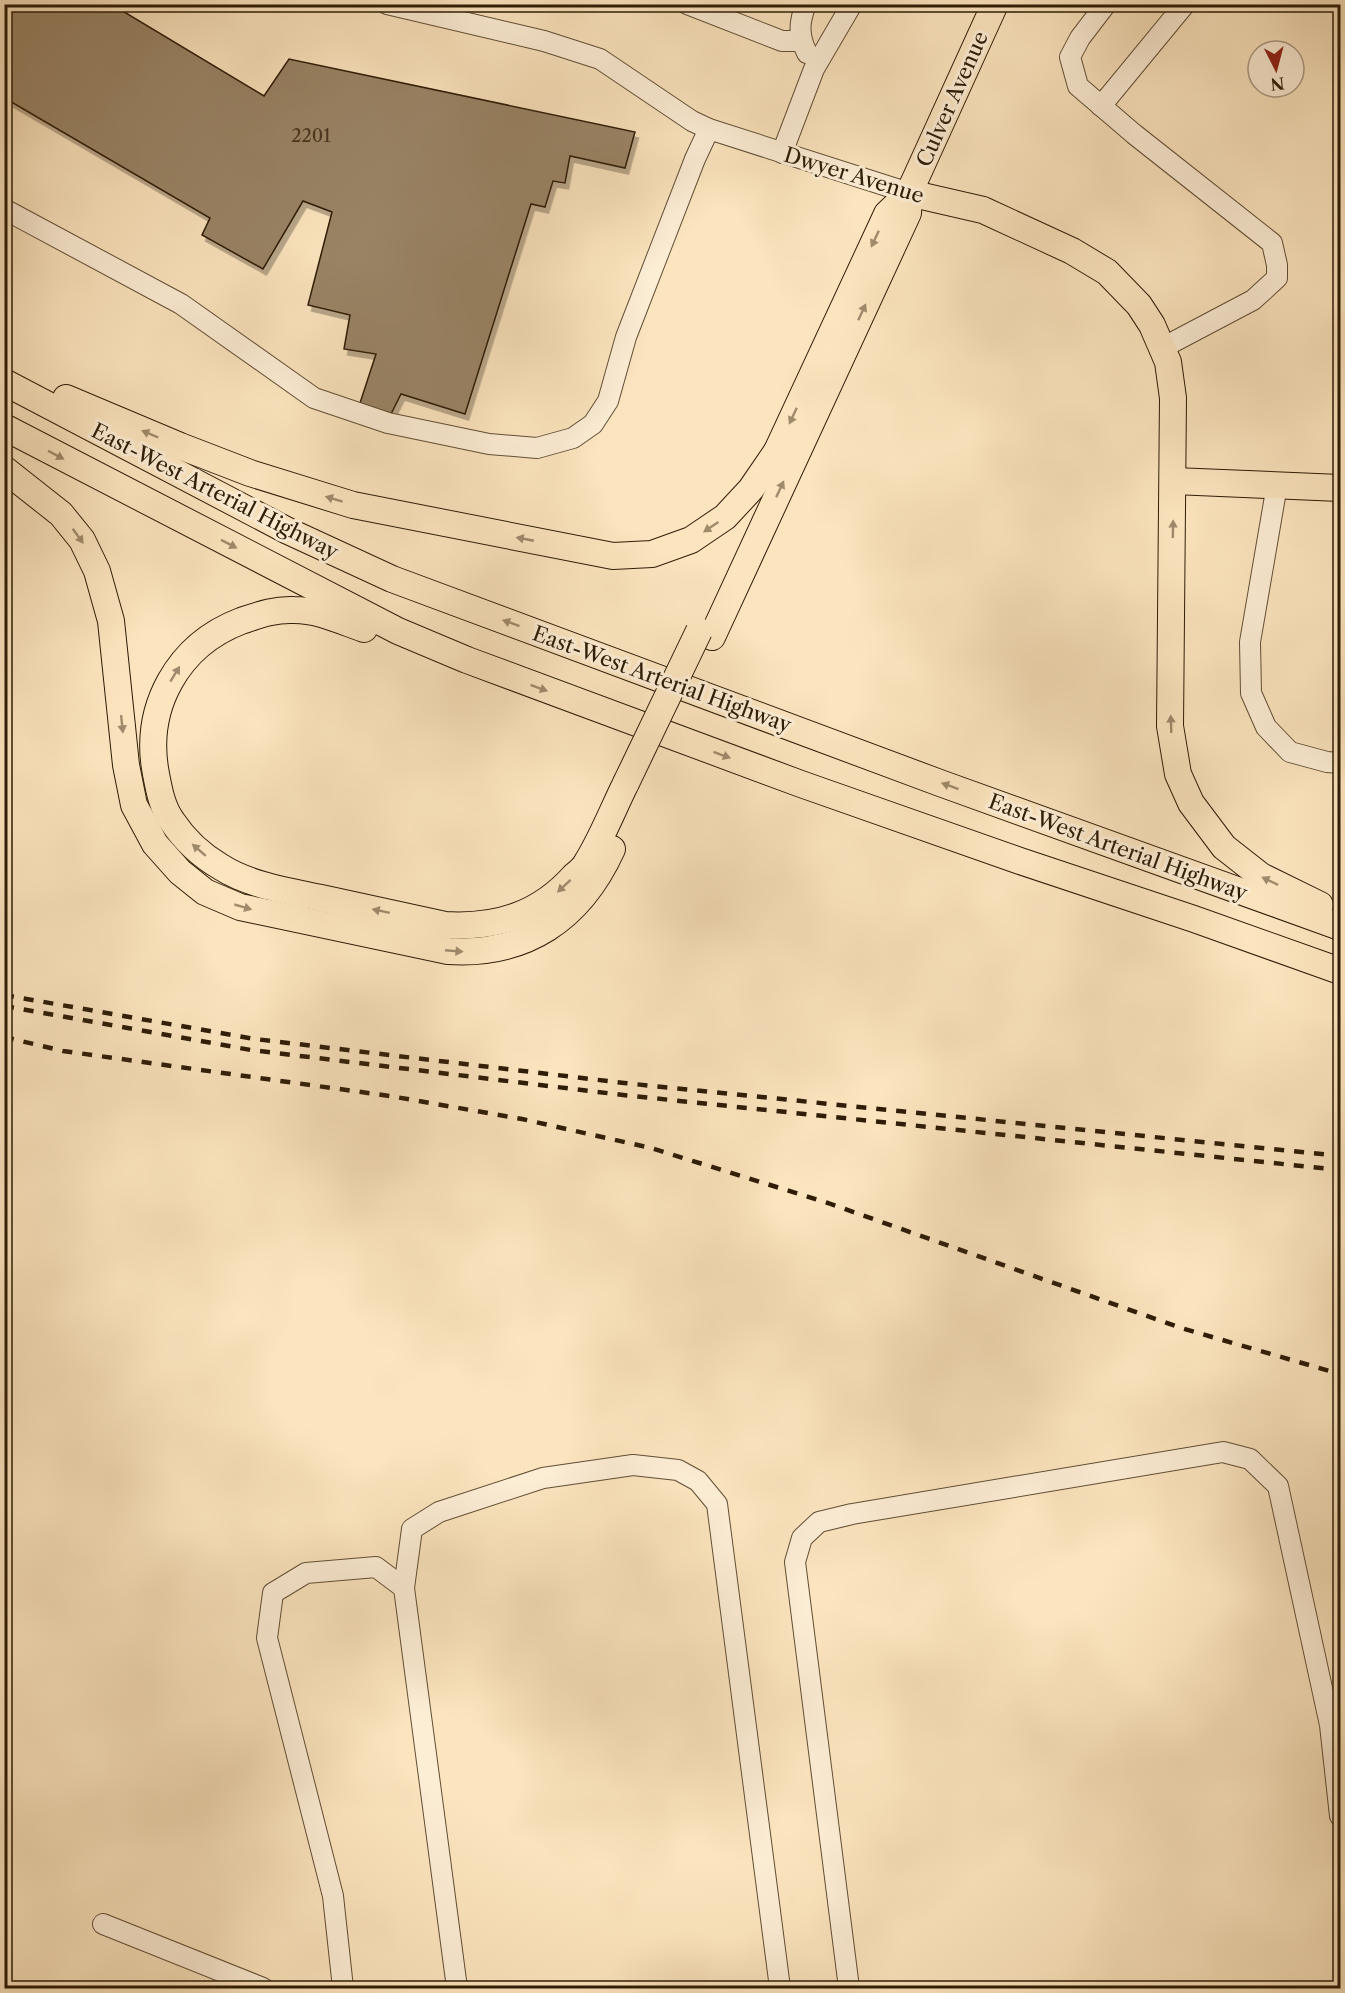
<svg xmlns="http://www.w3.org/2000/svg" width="1345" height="1993" font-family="'Libre Caslon Text',serif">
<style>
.building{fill:#998466;stroke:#2e1c07;stroke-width:1.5;filter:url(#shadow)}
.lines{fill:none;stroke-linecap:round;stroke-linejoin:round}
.minor-casing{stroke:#614e35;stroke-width:22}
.major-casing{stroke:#2e1c07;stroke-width:28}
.minor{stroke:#fcedd5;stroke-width:20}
.major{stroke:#fbe4be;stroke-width:26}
.rail{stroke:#2e1c07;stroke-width:4.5;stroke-dasharray:10 10;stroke-linecap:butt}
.major-bridge-casing{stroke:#2e1c07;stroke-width:28;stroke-linecap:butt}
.major-bridge{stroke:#fbe4be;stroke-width:26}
.oneway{fill:#9f8a6c}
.labels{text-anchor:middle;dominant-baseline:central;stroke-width:6;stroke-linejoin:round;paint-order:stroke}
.number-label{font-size:18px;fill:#49361f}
.street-label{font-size:21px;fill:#2e1c07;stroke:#fcedd5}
</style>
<defs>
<filter id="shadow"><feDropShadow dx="3.5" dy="6" stdDeviation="0" flood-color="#0004"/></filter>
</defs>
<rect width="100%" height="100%" fill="#fbe4be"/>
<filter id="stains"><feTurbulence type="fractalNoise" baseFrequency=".00333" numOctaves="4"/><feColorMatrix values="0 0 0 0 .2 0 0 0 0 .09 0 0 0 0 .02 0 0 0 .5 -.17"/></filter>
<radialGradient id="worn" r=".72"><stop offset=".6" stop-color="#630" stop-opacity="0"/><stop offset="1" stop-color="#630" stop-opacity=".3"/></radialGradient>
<polygon class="building" points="4,4 111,4 264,96 289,59 635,132 625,168 570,156 565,183 553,181 545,207 531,204 465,414 401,394 391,414 360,403 376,354 344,349 350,315 308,305 332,212 303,201 263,269 202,235 210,218 8,100 4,105"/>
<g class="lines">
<g class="minor-casing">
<g id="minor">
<polyline points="387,4 544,41 600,59 692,121 709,129 909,193"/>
<polyline points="687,4 782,41 801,41"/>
<path d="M806,4C799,22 798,35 807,53"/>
<polyline points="1106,4 1080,38 1070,57 1078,86 1134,134 1272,243 1277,265 1277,278 1253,300 1162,348"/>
<polyline points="1101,106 1185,4"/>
<polyline points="782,153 814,69 852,4"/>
<polyline points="4,209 181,304 314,398 388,423 489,444 537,448 573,438 593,424 608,401 626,337 695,159 709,129"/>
<polyline points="1277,485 1250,642 1251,693 1266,727 1290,752 1327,762 1340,763"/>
<polyline points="404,1588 412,1529 439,1512 543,1478 633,1465 678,1470 698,1481 717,1504 780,1988"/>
<polyline points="103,1924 263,1988"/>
<polyline points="343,1988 333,1896 267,1638 273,1593 306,1573 376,1567 404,1588 457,1988"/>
<polyline points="849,1988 795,1562 802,1538 819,1522 852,1514 1223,1452 1250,1459 1278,1486 1330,1725 1340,1816"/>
</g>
</g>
<g class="major-casing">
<g id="major">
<polyline points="909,193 983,210 1072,251 1107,272 1139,305 1152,325 1168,362 1173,398 1170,726 1178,774 1191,803 1224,847 1261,876 1320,905"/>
<polyline points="4,382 288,531 392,579 940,783 1340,927"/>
<polyline points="66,398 180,446 250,473 353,505 613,556 652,554 691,540 725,517 751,489 777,451"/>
<polyline points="4,427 398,631 467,660 801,784 1020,861 1194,919 1340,971"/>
<polyline points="770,466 887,214 909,193"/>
<path d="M4,469L61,514L82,540L97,571L111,621L126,765L134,805L155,844L180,872L205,892L240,907L448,951C526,956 580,919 612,849"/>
<polyline points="1174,481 1340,488"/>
<path d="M364,629C341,621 319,610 294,610C275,609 259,615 241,621C178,645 143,707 156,774C159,790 162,807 172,821C184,839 202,856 221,867C249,885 288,891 321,898C362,907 404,916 445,925C497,928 539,915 574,876C579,872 584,868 587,862C602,838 613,809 626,783"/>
<polyline points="712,637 908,213 909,193 995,4"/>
</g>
</g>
<use href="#minor" class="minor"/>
<use href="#major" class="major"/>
<g class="rail">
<polyline points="4,995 255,1039 624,1083 1340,1156"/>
<polyline points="4,1006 251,1050 623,1095 1340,1170"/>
<polyline points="4,1037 63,1051 390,1096 522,1119 651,1148 828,1203 1181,1328 1340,1374"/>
</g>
<g class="major-bridge-casing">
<polyline id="major-bridge" points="626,783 699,631"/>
</g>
<use href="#major-bridge" class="major-bridge"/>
</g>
<defs><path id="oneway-solid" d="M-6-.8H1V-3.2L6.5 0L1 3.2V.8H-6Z" transform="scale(1.5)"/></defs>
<g class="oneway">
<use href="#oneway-solid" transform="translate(875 239) rotate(115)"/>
<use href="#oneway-solid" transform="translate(862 312) rotate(-65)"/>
<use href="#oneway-solid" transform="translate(793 416) rotate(115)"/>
<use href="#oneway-solid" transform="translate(150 434) rotate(-157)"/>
<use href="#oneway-solid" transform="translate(56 455) rotate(28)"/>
<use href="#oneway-solid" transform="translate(780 489) rotate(-65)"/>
<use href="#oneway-solid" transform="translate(334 499) rotate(-163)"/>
<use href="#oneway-solid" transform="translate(711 527) rotate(146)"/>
<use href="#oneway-solid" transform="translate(1173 529) rotate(-89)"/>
<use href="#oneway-solid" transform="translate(78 536) rotate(54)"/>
<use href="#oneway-solid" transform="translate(525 539) rotate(-169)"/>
<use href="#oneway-solid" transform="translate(229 544) rotate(27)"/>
<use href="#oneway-solid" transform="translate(511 623) rotate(-160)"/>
<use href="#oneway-solid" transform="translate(175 674) rotate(-59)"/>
<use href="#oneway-solid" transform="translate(539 688) rotate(20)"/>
<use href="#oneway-solid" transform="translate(122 724) rotate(84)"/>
<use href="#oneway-solid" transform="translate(1171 724) rotate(-92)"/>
<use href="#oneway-solid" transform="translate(722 755) rotate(20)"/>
<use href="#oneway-solid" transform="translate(950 786) rotate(-160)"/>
<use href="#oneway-solid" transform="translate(199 850) rotate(-139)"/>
<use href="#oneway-solid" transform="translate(1270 881) rotate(-154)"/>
<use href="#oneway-solid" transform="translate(564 886) rotate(137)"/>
<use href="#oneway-solid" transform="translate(243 907) rotate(16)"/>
<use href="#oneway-solid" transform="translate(381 911) rotate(-168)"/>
<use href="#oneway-solid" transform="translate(454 951) rotate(5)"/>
</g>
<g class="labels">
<g class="number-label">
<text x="311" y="136">2201</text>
</g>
<g class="street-label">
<text transform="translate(952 99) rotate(-66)">Culver Avenue</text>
<text transform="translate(854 175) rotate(17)">Dwyer Avenue</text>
<text transform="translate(215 491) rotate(27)">East-West Arterial Highway</text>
<text transform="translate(662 679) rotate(20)">East-West Arterial Highway</text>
<text transform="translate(1118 847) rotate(20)">East-West Arterial Highway</text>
</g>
</g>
<rect width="1345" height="1993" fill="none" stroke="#fbe4be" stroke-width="24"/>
<rect x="6" y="6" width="1333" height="1981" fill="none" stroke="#2e1c07" stroke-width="3"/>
<rect x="12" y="12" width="1321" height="1969" fill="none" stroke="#2e1c07" stroke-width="1.5"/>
<g transform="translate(1276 69) rotate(174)"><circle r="28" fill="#fcedd5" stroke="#aa9983" stroke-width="1.5"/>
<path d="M0-4.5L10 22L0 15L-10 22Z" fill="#8f2418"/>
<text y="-9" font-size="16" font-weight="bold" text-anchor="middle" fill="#2e1c07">N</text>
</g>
<rect width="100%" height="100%" filter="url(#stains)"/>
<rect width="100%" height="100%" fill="url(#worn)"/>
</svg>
